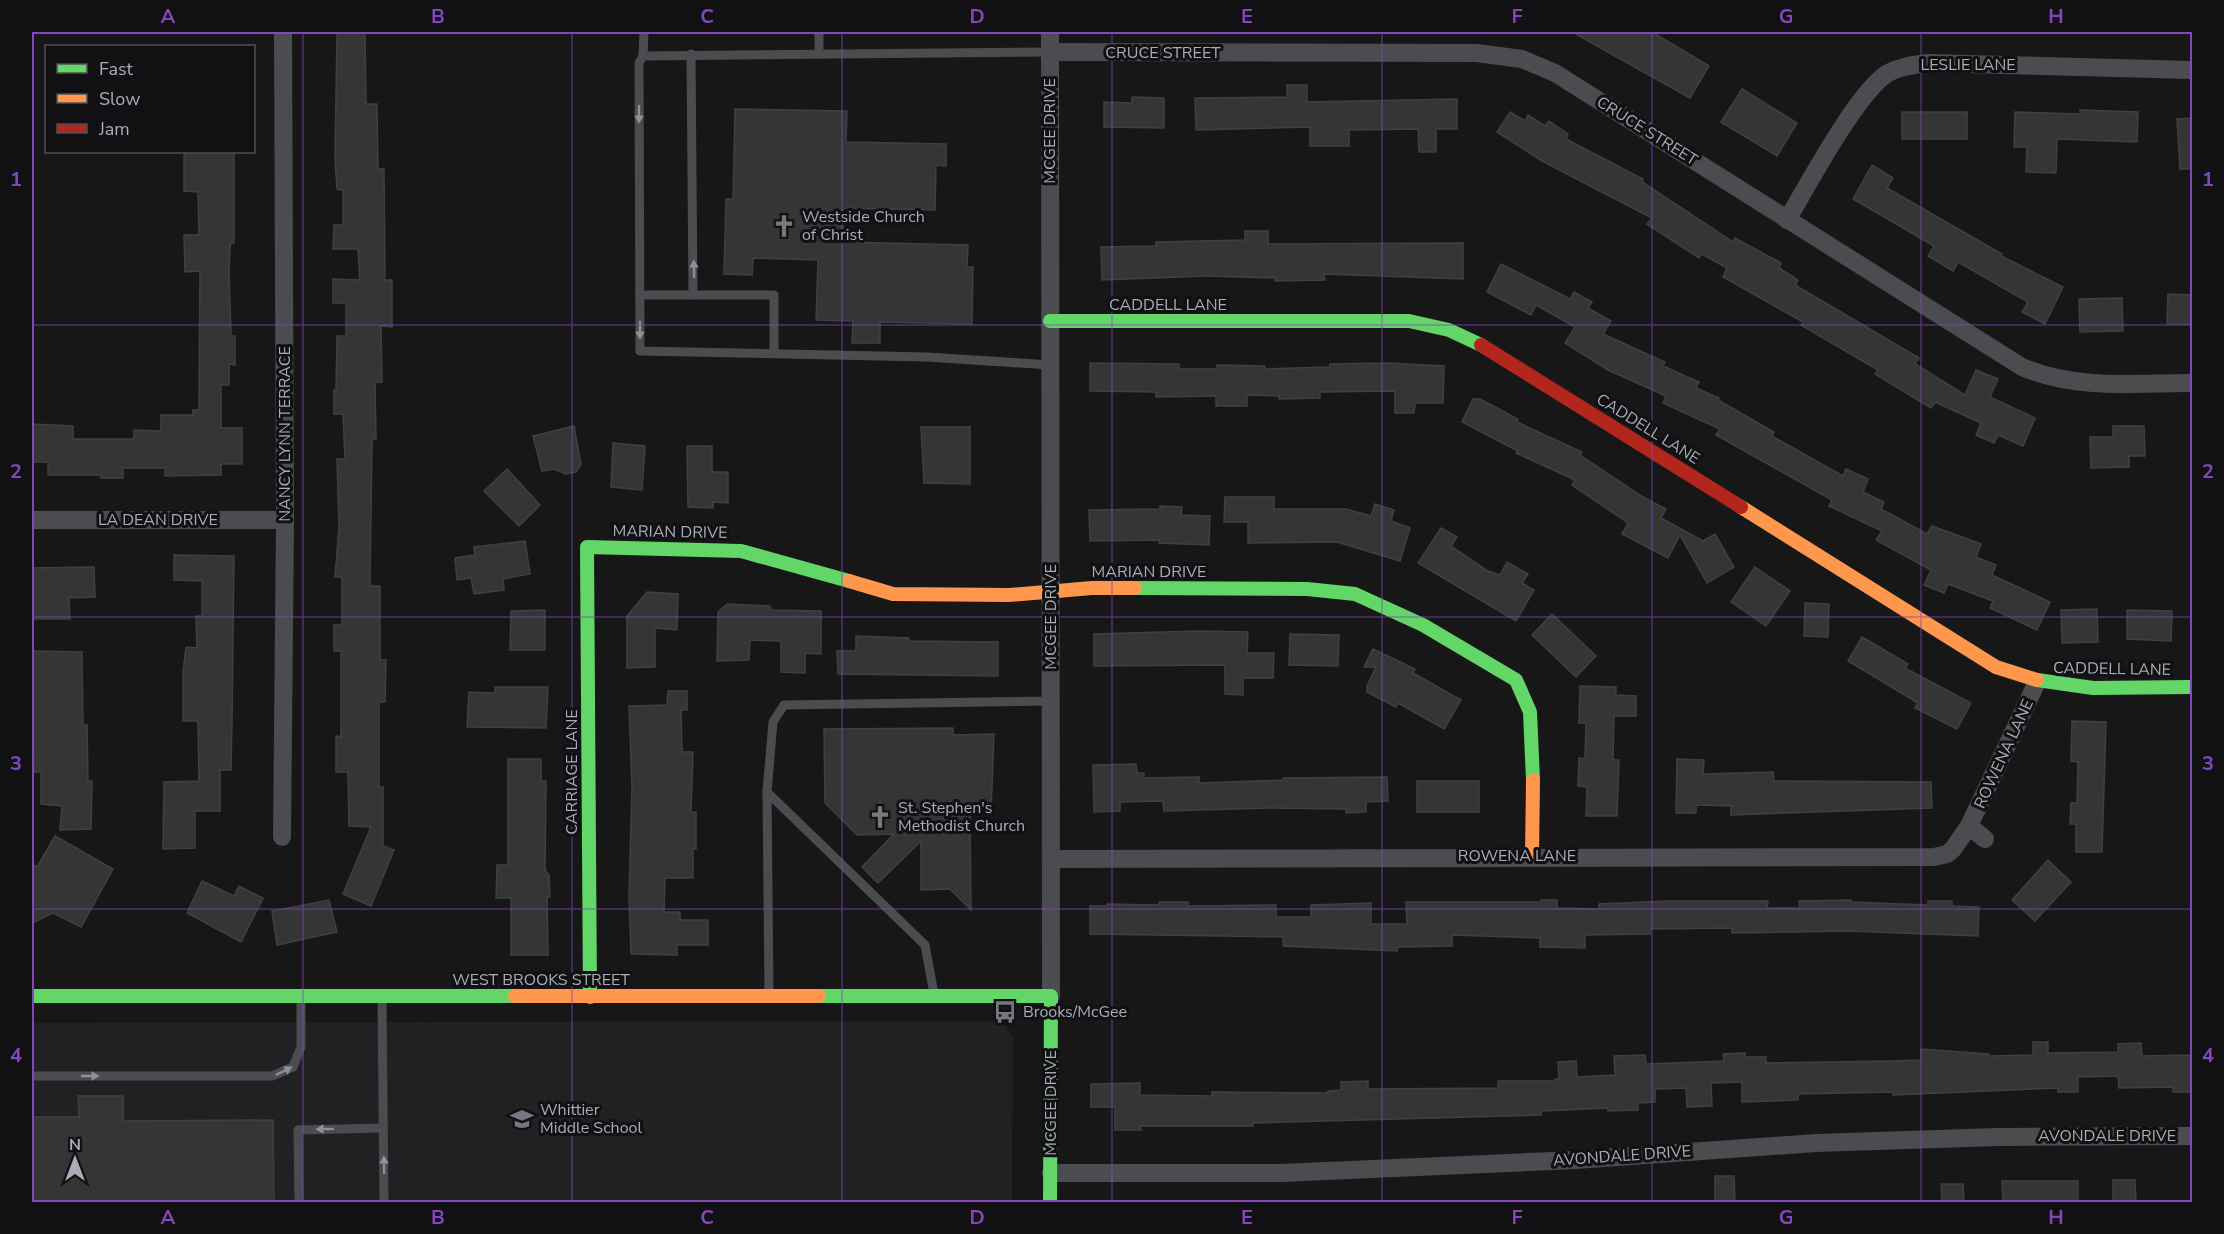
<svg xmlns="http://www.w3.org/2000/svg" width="2224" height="1234" font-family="'Nunito Sans',sans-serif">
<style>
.built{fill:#212123}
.building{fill:#353536;stroke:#3f4043;stroke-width:1.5}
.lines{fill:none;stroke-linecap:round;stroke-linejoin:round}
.lane{stroke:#4b4c50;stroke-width:9}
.street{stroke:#4b4c50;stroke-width:18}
.fast{stroke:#63d668;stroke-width:14}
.slow{stroke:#ff974d;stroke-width:14}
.jam{stroke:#b3261e;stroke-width:14}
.oneway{fill:#8c9099}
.grid{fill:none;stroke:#8446be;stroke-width:1.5;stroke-opacity:0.55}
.labels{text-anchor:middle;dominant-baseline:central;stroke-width:6;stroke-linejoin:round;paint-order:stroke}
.street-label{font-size:16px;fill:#a8adb8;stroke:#111113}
.poi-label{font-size:16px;fill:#a8adb8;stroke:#111113;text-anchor:start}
.neatline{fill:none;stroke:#8446be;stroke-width:2}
.grid-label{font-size:20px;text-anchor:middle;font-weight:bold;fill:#8446be}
</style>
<rect width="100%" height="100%" fill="#171717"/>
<polygon class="built" points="1001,1021 1013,1036 1012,1202 32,1202 32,1023"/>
<g class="building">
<polygon points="337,32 365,32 366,104 377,104 378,169 384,169 385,280 392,280 392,327 381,326 382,382 375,382 376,439 372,439 370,586 380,586 380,660 386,660 385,702 379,702 379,787 383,787 383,846 394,850 371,906 343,894 371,827 349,826 348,772 336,772 336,736 341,737 341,651 334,651 334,625 342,625 342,577 335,577 339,527 337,459 345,459 343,414 334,414 334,390 336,390 337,336 346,336 346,303 333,303 333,279 360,280 358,249 333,249 334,225 343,225 343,190 337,189 335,159"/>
<polygon points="1572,32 1652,32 1709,66 1690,98"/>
<polygon points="1287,85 1307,85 1307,102 1457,99 1457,129 1436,129 1436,152 1419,152 1418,129 1349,130 1349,146 1310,146 1310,127 1196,130 1195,98 1287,97"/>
<polygon points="1742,89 1797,123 1777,156 1721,122"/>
<polygon points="1132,97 1164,98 1164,128 1104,127 1104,102 1132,103"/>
<polygon points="735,109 847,111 846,142 946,144 946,166 936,165 935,210 843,208 843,242 968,245 967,267 973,267 972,324 880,322 880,343 852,343 853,321 816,320 818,260 753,258 752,275 724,274 726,199 733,199"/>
<polygon points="2080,110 2138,112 2137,142 2057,139 2056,173 2026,172 2027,147 2014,147 2015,112 2080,114"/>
<polygon points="1510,112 1525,121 1528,115 1545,126 1549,121 1568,134 1566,139 1643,179 1642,182 1733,242 1735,238 1781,263 1779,268 1798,280 1795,285 1919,358 1915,364 1965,395 1976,370 1998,379 1990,397 2035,418 2023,446 1998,435 1994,443 1976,435 1981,423 1935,402 1931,408 1875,374 1878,370 1801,325 1803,322 1723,277 1727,268 1702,254 1699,258 1647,224 1652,218 1542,161 1497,132"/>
<rect x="1902" y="112" width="65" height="27"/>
<polygon points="2193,118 2193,169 2180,169 2177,119"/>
<polygon points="184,152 234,152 234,243 231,243 230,249 229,270 231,336 235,336 235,365 229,364 229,385 221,385 221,428 242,428 242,464 221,464 221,475 165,476 165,468 123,468 123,478 101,478 101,475 48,475 48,462 32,462 32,424 73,426 73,439 134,439 134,430 161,431 161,415 193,415 193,410 199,410 200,271 185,272 184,235 199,235 198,192 184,191"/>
<polygon points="1872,165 1893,178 1887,188 2002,254 2001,256 2063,287 2045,324 2022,312 2028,302 1958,262 1953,271 1928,256 1934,246 1853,199"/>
<polygon points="1245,231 1268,231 1268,244 1463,243 1463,279 1324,274 1325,280 1275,281 1275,278 1206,276 1102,280 1101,247 1156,246 1156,242 1245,240"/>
<polygon points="1501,264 1570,299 1574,292 1592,302 1588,308 1611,321 1603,334 1665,362 1663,366 1699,382 1696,388 1719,398 1718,400 1774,432 1772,436 1843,476 1846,469 1868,479 1863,492 1884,502 1881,509 1927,534 1932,526 1981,544 1976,557 1996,565 1992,575 2050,602 2037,630 1990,608 1993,601 1948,584 1944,593 1924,585 1931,570 1876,540 1882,531 1829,506 1832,500 1716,435 1720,429 1663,403 1666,396 1608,370 1565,343 1575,327 1536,305 1531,315 1487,292"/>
<polygon points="2168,294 2193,295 2193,324 2167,324"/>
<polygon points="2122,298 2123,331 2080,332 2079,299"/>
<polygon points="1090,363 1179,364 1179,369 1217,369 1217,365 1265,366 1265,369 1330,367 1330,364 1388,363 1444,366 1443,403 1415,403 1414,413 1395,413 1395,391 1320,392 1320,398 1279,399 1279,396 1247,395 1247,406 1216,406 1216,396 1156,397 1156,392 1090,391"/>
<polygon points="1473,399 1480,399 1518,419 1517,422 1582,452 1580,455 1643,497 1666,509 1661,518 1703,541 1715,534 1734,567 1707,583 1680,535 1668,558 1622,534 1628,523 1572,485 1575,480 1516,453 1518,451 1462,422"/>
<polygon points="574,426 581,464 576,472 566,474 554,469 542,471 533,436"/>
<polygon points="2113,426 2144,426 2145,456 2129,456 2129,467 2091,468 2090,437 2113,437"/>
<polygon points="921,427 970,427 970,484 924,483"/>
<polygon points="613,443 645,446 642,490 611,487"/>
<polygon points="687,446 712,446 712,472 728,472 728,503 713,502 713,508 688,507"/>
<polygon points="507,469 540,505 519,526 484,491"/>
<polygon points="1225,497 1274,497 1274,509 1346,509 1371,516 1375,504 1394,510 1391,521 1410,528 1400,561 1337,542 1248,543 1248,522 1224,522"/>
<polygon points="1160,506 1182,507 1181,515 1210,516 1209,545 1159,543 1159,540 1090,541 1089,510 1160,509"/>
<polygon points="1441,528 1457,537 1451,546 1488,571 1500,575 1507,562 1528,574 1522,583 1534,590 1516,621 1418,563"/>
<polygon points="525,541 530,574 503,579 504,590 474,594 471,578 457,580 455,558 475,555 474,547"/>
<polygon points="174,555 234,556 232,721 231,770 220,770 220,811 195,811 195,848 163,849 164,782 199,781 198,721 183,721 183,672 186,647 197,648 196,616 202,616 202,581 174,580"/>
<polygon points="94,567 95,597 69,598 70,619 32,619 32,568"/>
<polygon points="1755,567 1790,591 1766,626 1731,602"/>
<polygon points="647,592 678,594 677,630 655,628 655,667 627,668 627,616"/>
<polygon points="1805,603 1829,604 1828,637 1804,636"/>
<polygon points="727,604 770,606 771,610 821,611 821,654 805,653 805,673 781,672 781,641 750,640 749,660 717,661 718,612"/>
<polygon points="2097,609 2098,642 2062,643 2061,610"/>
<polygon points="545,610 545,650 510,650 511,611"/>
<polygon points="2127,610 2172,611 2171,641 2127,639"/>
<polygon points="1552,614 1596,656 1576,677 1532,635"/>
<polygon points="1199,631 1248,632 1247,653 1274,653 1273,678 1243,678 1243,695 1225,694 1225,665 1094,666 1094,634"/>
<polygon points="1290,634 1339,635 1338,666 1289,665"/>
<polygon points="856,636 909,638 909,641 998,642 998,676 838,674 837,651 856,651"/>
<polygon points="1862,637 1908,664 1905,668 1971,703 1957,729 1915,708 1918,703 1848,661"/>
<polygon points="1373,649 1415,669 1413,673 1461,700 1444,729 1398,703 1396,707 1367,692 1367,686 1376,667 1364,667"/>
<polygon points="32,651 82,652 83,725 87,725 88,781 92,781 91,829 60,830 62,806 41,804 41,772 34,772 34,750 32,750"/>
<polygon points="1580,686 1616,687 1616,695 1636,696 1636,716 1614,716 1613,760 1619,760 1617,816 1586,816 1587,787 1578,786 1579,758 1585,759 1586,723 1579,723"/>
<polygon points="495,687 548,687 546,728 467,727 469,692 495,693"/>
<polygon points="668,691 687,691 687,710 681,710 682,752 693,752 691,812 696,812 696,849 693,849 693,878 665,878 664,912 680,912 680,920 708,920 708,945 677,945 677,955 631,954 629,896 632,787 629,706 667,705"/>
<polygon points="2072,721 2106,722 2102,852 2076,852 2076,824 2070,824 2071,803 2077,803 2078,762 2071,761"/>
<polygon points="953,728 953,735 994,734 991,812 970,812 971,910 950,889 921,890 921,841 878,883 862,867 894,834 857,835 825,803 824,729"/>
<polygon points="508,759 541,759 541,781 546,781 545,870 549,875 550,897 547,897 548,955 511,955 511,898 496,898 497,865 508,865"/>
<polygon points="1677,759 1704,760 1703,774 1773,772 1774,781 1931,782 1932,808 1731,815 1731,806 1696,805 1696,813 1676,813"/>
<polygon points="1136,764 1137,773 1144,773 1144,778 1199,777 1199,783 1283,780 1283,778 1387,777 1388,801 1366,802 1366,812 1346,813 1346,809 1270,808 1164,811 1163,801 1120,802 1120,811 1094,812 1093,765"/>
<rect x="1417" y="781" width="62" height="31"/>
<polygon points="55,836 113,869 81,927 53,913 32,923 32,864 37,867"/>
<polygon points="2048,860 2071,882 2035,921 2012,900"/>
<polygon points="202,881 234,896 239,886 263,898 241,942 187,913"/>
<polygon points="329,900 337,932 277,945 272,911"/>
<polygon points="1541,900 1557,900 1557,908 1599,909 1599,904 1669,901 1768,901 1767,908 1800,908 1799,901 1851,900 1851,902 1928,905 1928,901 1952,901 1952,906 1979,907 1978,936 1848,931 1732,933 1732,928 1650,929 1650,934 1585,935 1585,948 1540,947 1540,938 1452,935 1452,946 1398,947 1397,951 1283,946 1283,937 1090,934 1090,906 1107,906 1107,904 1159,905 1159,902 1188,902 1188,906 1276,905 1276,917 1311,917 1311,905 1371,903 1371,924 1407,924 1406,902 1541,902"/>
<polygon points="2033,1042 2048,1042 2048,1053 2118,1052 2118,1044 2141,1043 2142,1056 2193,1055 2193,1092 2173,1092 2173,1087 2119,1088 2118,1076 2078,1077 2078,1092 2058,1092 2058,1088 1893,1095 1893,1092 1798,1094 1798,1100 1742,1102 1742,1082 1711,1083 1712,1106 1687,1107 1686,1088 1655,1089 1655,1102 1638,1103 1638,1110 1608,1111 1608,1108 1541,1111 1541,1115 1253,1123 1253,1126 1141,1126 1141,1130 1115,1130 1115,1107 1091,1107 1091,1084 1140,1083 1140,1095 1212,1096 1212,1092 1328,1093 1328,1091 1341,1090 1341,1082 1368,1081 1368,1089 1498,1088 1498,1081 1552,1081 1559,1078 1558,1062 1576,1061 1577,1077 1615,1075 1614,1056 1645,1055 1646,1064 1724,1061 1723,1054 1745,1053 1745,1057 1766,1057 1766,1063 1892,1061 1921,1060 1921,1049 1989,1054 1989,1056 2033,1055"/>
<polygon points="78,1096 123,1096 123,1121 273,1120 274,1203 32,1203 32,1117 79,1117"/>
<polygon points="1715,1176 1734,1176 1735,1203 1715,1203"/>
<polygon points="2113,1180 2135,1180 2136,1203 2113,1203"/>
<polygon points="2002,1181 2078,1181 2078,1203 2003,1203"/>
<polygon points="1941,1184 1963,1184 1964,1203 1942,1203"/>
</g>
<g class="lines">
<g class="lane">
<polyline points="644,32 643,56 639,63 640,351 927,357 1051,365"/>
<polyline points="819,32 819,53"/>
<polyline points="643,56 1050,52"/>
<polyline points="640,295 693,295 691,54"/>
<polyline points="693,295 774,295 774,353"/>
<polyline points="767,792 773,722 784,705 1051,701"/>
<polyline points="769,995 767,792 925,945 934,994"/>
<polyline points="382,999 384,1202"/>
<polyline points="32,1076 272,1076 293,1067 301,1047 301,998"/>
<polyline points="299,1202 298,1130 383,1128"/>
</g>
<g class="street">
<polyline points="1050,32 1051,996"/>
<path d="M1050,52L1477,53L1522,59L1555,73L2022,367C2075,390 2136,383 2192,383"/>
<path d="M1787,220C1808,185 1857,92 1888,73C1901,66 1914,65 1928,63L2192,70"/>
<polyline points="32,520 285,520"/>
<polyline points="1969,826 1985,839"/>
<polyline points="282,837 285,520 283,32"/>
<polyline points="1051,859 1934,857 1947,854 1953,849 1969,826 2037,682"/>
<polyline points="1051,1173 1281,1173 1575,1160 1816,1143 1997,1137 2192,1136"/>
</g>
<g class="fast">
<polyline points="1050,321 1409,321 1449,330 1481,345"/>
<polyline points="1135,588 1307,589 1355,594 1423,625 1516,680 1530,712 1533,780"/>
<polyline points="2037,680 2093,688 2192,687"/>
<polyline points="32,996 515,996"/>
<polyline points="819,996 1051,996 1050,1202"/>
<polyline points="590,997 587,547 741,551 849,581"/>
</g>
<g class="slow">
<polyline points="1741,507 1996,667 2037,680"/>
<polyline points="849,581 893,594 1009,595 1092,588 1135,588"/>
<polyline points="1532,856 1533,780"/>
<polyline points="515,996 819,996"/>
</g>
<polyline class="jam" points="1481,345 1741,507"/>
</g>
<defs><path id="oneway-solid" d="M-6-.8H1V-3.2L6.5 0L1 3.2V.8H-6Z" transform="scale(1.5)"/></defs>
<g class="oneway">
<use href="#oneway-solid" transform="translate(639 114) rotate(90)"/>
<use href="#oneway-solid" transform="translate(694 269) rotate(-91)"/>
<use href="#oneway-solid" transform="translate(640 330) rotate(90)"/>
<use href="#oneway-solid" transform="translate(284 1071) rotate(-26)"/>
<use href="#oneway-solid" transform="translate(90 1076)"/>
<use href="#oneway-solid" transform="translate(325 1129) rotate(179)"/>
<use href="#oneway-solid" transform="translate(384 1165) rotate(-91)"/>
</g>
<path class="grid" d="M303,32V1202M572,32V1202M842,32V1202M1112,32V1202M1382,32V1202M1652,32V1202M1921,32V1202M32,325H2192M32,617H2192M32,909H2192"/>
<defs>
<g id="church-bare" transform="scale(1.8)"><path d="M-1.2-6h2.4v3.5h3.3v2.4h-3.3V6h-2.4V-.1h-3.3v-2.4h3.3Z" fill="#757880" stroke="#111113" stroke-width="2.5" paint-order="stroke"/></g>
<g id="bus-bare" transform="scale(1.8)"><path d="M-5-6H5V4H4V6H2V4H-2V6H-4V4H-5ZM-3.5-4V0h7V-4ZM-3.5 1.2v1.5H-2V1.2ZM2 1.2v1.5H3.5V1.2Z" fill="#757880" stroke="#111113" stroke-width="2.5" paint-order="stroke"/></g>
<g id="school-bare" transform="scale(1.8)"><path d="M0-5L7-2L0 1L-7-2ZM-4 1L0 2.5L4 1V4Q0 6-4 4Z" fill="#757880" stroke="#111113" stroke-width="2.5" paint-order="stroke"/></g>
</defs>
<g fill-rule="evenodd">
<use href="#church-bare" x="784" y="226"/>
<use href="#church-bare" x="880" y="817"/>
<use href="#bus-bare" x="1005" y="1012"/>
<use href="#school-bare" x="522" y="1119"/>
</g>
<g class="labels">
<g class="street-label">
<text x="1163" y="53">CRUCE STREET</text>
<text x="1968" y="65">LESLIE LANE</text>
<text transform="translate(1050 131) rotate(-90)">MCGEE DRIVE</text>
<text transform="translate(1647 131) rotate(32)">CRUCE STREET</text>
<text x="1168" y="305">CADDELL LANE</text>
<text transform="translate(1648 429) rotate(32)">CADDELL LANE</text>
<text transform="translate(285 434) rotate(-90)">NANCY LYNN TERRACE</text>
<text x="158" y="520">LA DEAN DRIVE</text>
<text transform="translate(670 532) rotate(1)">MARIAN DRIVE</text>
<text x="1149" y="572">MARIAN DRIVE</text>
<text transform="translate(1051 617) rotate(-90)">MCGEE DRIVE</text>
<text transform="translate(2112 669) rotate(1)">CADDELL LANE</text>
<text transform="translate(2004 754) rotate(-65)">ROWENA LANE</text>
<text transform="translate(572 772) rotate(-90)">CARRIAGE LANE</text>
<text x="1517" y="856">ROWENA LANE</text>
<text x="541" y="980">WEST BROOKS STREET</text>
<text transform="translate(1051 1103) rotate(-90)">MCGEE DRIVE</text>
<text x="2107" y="1136">AVONDALE DRIVE</text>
<text transform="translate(1622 1156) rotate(-4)">AVONDALE DRIVE</text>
</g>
<g class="poi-label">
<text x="802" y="217">Westside Church<tspan x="802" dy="18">of Christ</tspan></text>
<text x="898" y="808">St. Stephen's<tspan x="898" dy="18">Methodist Church</tspan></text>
<text x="1023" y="1012">Brooks/McGee</text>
<text x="540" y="1110">Whittier<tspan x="540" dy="18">Middle School</tspan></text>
</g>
</g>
<rect width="2224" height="1234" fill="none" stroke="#111113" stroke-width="66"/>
<rect x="45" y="45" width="210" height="108" fill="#111113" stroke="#4d4f55" stroke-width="1.5"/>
<rect x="57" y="64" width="30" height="9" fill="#63d668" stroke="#4d4f55" stroke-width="1.5"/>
<text x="99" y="75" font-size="18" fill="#a8adb8">Fast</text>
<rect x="57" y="94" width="30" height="9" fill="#ff974d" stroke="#4d4f55" stroke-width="1.5"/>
<text x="99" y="105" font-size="18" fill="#a8adb8">Slow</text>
<rect x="57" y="124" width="30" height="9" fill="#b3261e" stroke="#4d4f55" stroke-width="1.5"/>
<text x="99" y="135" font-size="18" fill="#a8adb8">Jam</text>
<g transform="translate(75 1159)" stroke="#111113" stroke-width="4.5" paint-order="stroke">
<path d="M0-4.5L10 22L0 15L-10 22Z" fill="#a8adb8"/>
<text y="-9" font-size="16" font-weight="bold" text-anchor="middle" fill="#a8adb8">N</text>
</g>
<rect x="33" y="33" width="2158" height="1168" class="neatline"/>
<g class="grid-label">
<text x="168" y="23">A</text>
<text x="438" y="23">B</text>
<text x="707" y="23">C</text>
<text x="977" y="23">D</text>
<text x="1247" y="23">E</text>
<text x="1517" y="23">F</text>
<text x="1786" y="23">G</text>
<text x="2056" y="23">H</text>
<text x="16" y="186">1</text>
<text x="2208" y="186">1</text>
<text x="16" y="478">2</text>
<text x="2208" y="478">2</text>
<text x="16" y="770">3</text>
<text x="2208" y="770">3</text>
<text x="16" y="1062">4</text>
<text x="2208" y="1062">4</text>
<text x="168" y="1224">A</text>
<text x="438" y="1224">B</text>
<text x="707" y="1224">C</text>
<text x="977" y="1224">D</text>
<text x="1247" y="1224">E</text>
<text x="1517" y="1224">F</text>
<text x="1786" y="1224">G</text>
<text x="2056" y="1224">H</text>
</g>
</svg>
